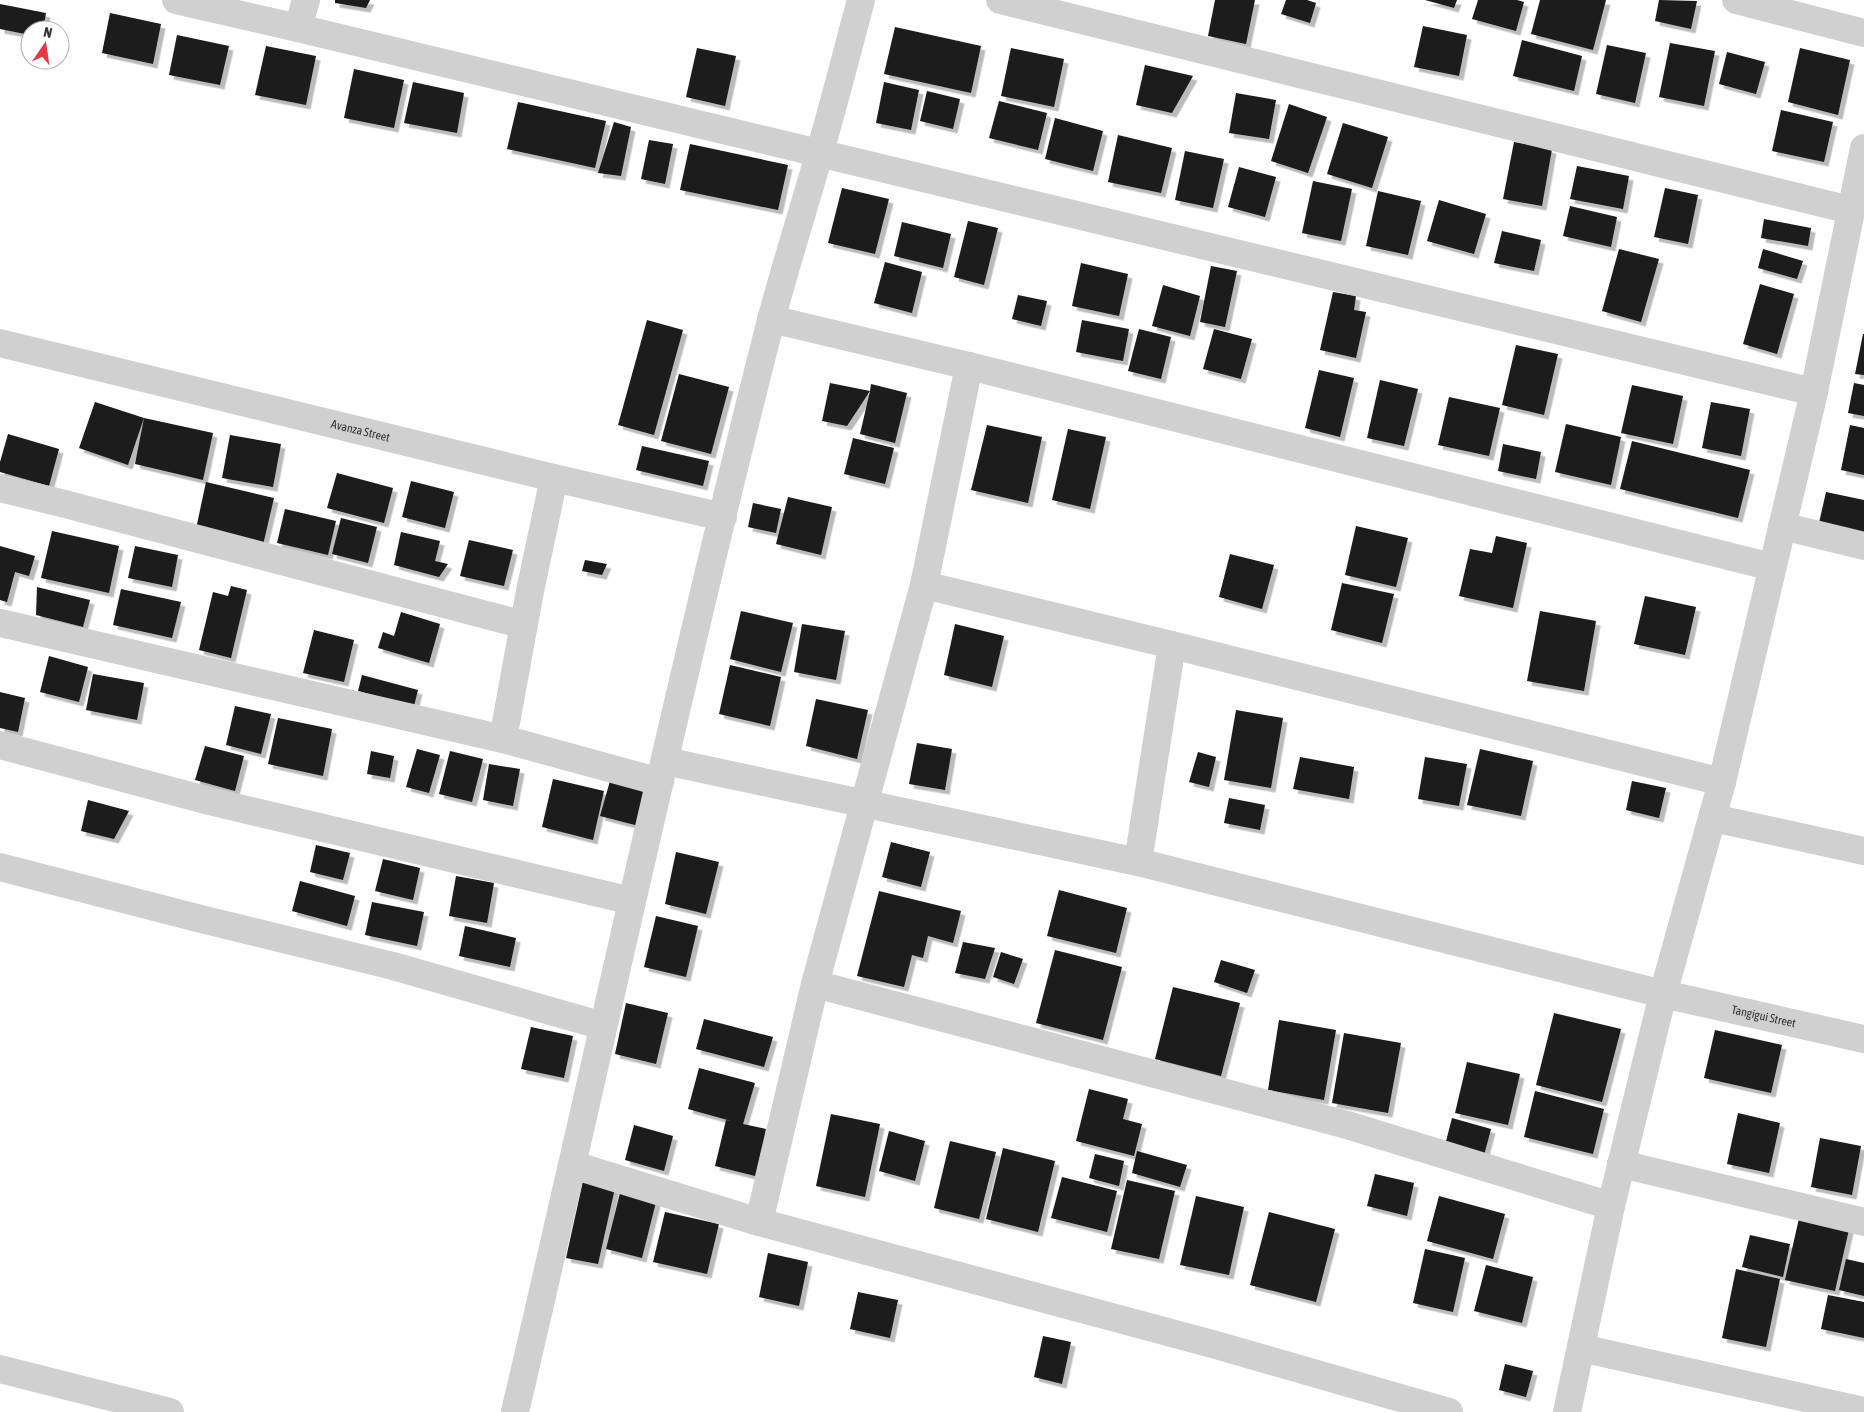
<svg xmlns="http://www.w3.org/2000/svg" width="1864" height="1412" font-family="'Asap Condensed',sans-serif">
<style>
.building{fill:#1a1a1a;filter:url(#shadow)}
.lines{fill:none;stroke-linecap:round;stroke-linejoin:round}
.street{stroke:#d0d0d0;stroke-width:28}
.labels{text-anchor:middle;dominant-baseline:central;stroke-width:5;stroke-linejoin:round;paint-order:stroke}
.street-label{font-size:12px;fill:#333;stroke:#fff}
</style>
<defs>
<filter id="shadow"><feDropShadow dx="4.5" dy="4.5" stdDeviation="0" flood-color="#0004"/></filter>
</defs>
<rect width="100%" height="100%" fill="#fff"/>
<g class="building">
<polygon points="335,0 370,0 366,8 335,3"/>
<polygon points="1215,0 1255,0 1246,44 1208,36"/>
<polygon points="1286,0 1307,0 1316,3 1310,23 1281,14"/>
<polygon points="1425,0 1457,0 1454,8"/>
<polygon points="1478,0 1517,0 1524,2 1516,31 1472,19"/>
<polygon points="1540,0 1606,0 1593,50 1531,34"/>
<polygon points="1659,0 1697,1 1691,29 1655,21"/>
<polygon points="0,4 46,13 43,30 30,30 30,35 0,29"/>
<polygon points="110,13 161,24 153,64 102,53"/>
<polygon points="1423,26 1467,35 1459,76 1414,67"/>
<polygon points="895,27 981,46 971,93 884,74"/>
<polygon points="177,35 229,46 220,85 169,75"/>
<polygon points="1522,40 1582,56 1574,91 1513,76"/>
<polygon points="1670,43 1715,51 1704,106 1659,97"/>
<polygon points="1607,45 1646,53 1635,103 1596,94"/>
<polygon points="266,46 316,56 306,105 255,95"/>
<polygon points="697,48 736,56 725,106 686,97"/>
<polygon points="1011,48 1064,59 1054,107 1001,96"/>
<polygon points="1800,48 1850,60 1838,115 1788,102"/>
<polygon points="1727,52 1765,62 1756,94 1719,84"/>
<polygon points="1145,65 1193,76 1172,113 1136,105"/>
<polygon points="354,69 404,80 394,128 344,118"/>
<polygon points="413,82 464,93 457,133 404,123"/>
<polygon points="884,82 919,90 911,130 876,123"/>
<polygon points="927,91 960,99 953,129 920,121"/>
<polygon points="1236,93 1276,100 1269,139 1229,133"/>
<polygon points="999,101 1047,113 1038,150 989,138"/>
<polygon points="518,102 606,121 595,168 507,149"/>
<polygon points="1289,104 1327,117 1308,173 1271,161"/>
<polygon points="1781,110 1833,122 1824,162 1772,151"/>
<polygon points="1055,118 1103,131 1093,171 1045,159"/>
<polygon points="614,122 631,127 621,176 598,173"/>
<polygon points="1343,123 1388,137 1372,188 1327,174"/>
<polygon points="1118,135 1172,148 1161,193 1108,182"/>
<polygon points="649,140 673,144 665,184 641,179"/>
<polygon points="1514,142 1552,149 1542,206 1503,199"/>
<polygon points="690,144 788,165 778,210 680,190"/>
<polygon points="1185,151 1224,159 1213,208 1175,200"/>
<polygon points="1577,166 1629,176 1623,209 1570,199"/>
<polygon points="1239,167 1276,177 1265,217 1228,207"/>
<polygon points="1313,181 1352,189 1341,241 1302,233"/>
<polygon points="842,188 889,199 875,254 828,243"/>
<polygon points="1665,188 1698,195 1688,244 1654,237"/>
<polygon points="1378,191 1421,201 1408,255 1366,246"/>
<polygon points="1439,200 1486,214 1474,254 1427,241"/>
<polygon points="1570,206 1617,217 1611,247 1563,236"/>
<polygon points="1764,219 1811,228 1808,246 1761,238"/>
<polygon points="968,221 998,228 984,285 954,277"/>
<polygon points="902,222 951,234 943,268 894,256"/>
<polygon points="1502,231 1541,240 1534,271 1494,263"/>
<polygon points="1619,249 1659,259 1641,322 1602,311"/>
<polygon points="1763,249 1803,261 1797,279 1758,268"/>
<polygon points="885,262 922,272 912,313 874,303"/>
<polygon points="1081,263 1128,274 1119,316 1072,306"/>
<polygon points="1211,266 1237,271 1225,327 1200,322"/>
<polygon points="1760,284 1794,294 1777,354 1743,344"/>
<polygon points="1163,285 1200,296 1190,336 1152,326"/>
<polygon points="1333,292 1356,296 1354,310 1366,312 1356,358 1320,350"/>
<polygon points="1018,295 1047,301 1041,326 1012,319"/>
<polygon points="647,320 683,330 654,435 618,425"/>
<polygon points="1082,320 1129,329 1123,361 1076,352"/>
<polygon points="1139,329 1171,337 1161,379 1128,371"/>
<polygon points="1214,329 1252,339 1241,379 1203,369"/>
<polygon points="1863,334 1864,334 1864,375 1855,374"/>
<polygon points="1516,345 1558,354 1544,415 1502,405"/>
<polygon points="1319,370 1354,378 1340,437 1305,428"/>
<polygon points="679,374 729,387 711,454 661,441"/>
<polygon points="1380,380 1418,389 1404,446 1367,438"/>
<polygon points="830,383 870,391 871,384 907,393 895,443 860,434 870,391 847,426 822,421"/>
<polygon points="1854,383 1864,385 1864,416 1848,413"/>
<polygon points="1632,385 1683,396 1673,444 1621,433"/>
<polygon points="1449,397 1500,408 1489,456 1438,445"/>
<polygon points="95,402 144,418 213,433 203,480 135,464 144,418 128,465 79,448"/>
<polygon points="1711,402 1750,409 1741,456 1702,448"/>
<polygon points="1566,424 1621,437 1611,485 1555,472"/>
<polygon points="987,425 1042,437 1028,503 971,490"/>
<polygon points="1850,425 1864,428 1864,475 1841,470"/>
<polygon points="1068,429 1106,437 1090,509 1052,500"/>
<polygon points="8,434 59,449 49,486 0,472 0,462"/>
<polygon points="230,435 281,444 273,487 222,478"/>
<polygon points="853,438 894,448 885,484 844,474"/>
<polygon points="1632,441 1750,470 1738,518 1620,489"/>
<polygon points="1503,444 1541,452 1536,479 1498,471"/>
<polygon points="642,446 709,461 703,486 636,470"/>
<polygon points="337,473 393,488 384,523 327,508"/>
<polygon points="411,481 454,492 445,528 402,517"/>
<polygon points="206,482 274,498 263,545 196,529"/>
<polygon points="1826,492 1864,500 1864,533 1819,523"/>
<polygon points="788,497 832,507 821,555 776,544"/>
<polygon points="753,503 781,509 776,533 748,527"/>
<polygon points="285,509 336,521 328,555 277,543"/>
<polygon points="341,518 377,527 368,563 332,554"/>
<polygon points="1356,526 1408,538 1396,587 1345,575"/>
<polygon points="52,531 119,546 109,593 41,578"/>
<polygon points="401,532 440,541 435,561 448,564 439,577 394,565"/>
<polygon points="1496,536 1527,543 1513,608 1459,596 1470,549 1492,553"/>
<polygon points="469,540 513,550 504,586 460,576"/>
<polygon points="0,546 35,556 29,576 15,572 7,602 0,600"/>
<polygon points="135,546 178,555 172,587 128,578"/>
<polygon points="1230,554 1274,565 1262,609 1219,597"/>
<polygon points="585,560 607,564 602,575 582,571"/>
<polygon points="1342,583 1394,594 1382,643 1331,630"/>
<polygon points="231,586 247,590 231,658 199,650 213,592 228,596"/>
<polygon points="37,587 90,600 83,627 36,615"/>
<polygon points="121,589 181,602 172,638 113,625"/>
<polygon points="1645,596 1696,607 1685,655 1634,644"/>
<polygon points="741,611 793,623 781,672 730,659"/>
<polygon points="1540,611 1596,621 1584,691 1527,681"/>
<polygon points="401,612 440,624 429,663 378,648 383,632 394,636"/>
<polygon points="802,624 845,631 836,680 794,672"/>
<polygon points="955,624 1004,636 992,687 944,675"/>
<polygon points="314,630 354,640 344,682 303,673"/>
<polygon points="49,656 88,667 79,702 40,692"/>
<polygon points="730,665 781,677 770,726 719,714"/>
<polygon points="93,674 144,683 137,720 86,710"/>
<polygon points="362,675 418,690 414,706 358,691"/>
<polygon points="0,692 25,698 18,732 0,728"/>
<polygon points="816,699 868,710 857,759 806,746"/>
<polygon points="235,706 271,714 261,754 226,745"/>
<polygon points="1236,710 1283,718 1271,788 1224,780"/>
<polygon points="278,718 332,729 323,776 268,764"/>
<polygon points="917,743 952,749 945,790 909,784"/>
<polygon points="205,746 244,756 235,791 195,780"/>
<polygon points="417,749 440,755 429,793 406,787"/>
<polygon points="1480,749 1533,761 1521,816 1467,805"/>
<polygon points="371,751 394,756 390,778 367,774"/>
<polygon points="450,751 483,759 472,802 439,794"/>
<polygon points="1198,752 1216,757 1209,787 1189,782"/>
<polygon points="1300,757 1354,767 1349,799 1293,789"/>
<polygon points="1425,757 1467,764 1459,806 1418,799"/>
<polygon points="489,764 520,769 513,806 483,800"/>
<polygon points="553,779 604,791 593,840 542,827"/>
<polygon points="610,781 648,792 639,826 600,816"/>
<polygon points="1632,781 1666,788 1659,818 1626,810"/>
<polygon points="1229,798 1265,805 1260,830 1224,823"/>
<polygon points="88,800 129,811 114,839 81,831"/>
<polygon points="891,842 930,852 921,887 882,877"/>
<polygon points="316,845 350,853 343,880 310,872"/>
<polygon points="676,852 719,862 706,914 665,904"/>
<polygon points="383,859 420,868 413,900 375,891"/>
<polygon points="456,876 494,883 487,923 449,916"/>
<polygon points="300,881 355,896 347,926 292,911"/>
<polygon points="1059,890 1127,908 1116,953 1047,936"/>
<polygon points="879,891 961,911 953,943 928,936 923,958 912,955 904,987 857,976"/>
<polygon points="372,902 424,912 417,946 365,935"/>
<polygon points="656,916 698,926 686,977 644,967"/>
<polygon points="465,926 516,938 510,967 459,956"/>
<polygon points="963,942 995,948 985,979 955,973"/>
<polygon points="1055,950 1122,967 1103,1040 1036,1023"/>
<polygon points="1001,952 1023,959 1014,984 993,977"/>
<polygon points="1221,960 1255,970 1247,993 1214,982"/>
<polygon points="1173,987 1240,1003 1221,1076 1155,1059"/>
<polygon points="626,1003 668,1013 656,1064 615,1054"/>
<polygon points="1554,1013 1621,1029 1602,1102 1536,1085"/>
<polygon points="704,1019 773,1037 764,1067 696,1049"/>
<polygon points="1279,1020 1336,1030 1324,1100 1268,1090"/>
<polygon points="531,1027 573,1036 564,1078 521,1069"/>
<polygon points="1715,1030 1782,1045 1771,1093 1704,1078"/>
<polygon points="1344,1033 1401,1043 1388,1113 1332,1103"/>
<polygon points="1467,1062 1520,1074 1508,1125 1455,1113"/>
<polygon points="699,1068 755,1083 743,1124 766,1129 755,1176 715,1166 726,1120 731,1121 688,1109"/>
<polygon points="1089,1089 1128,1099 1123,1119 1142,1124 1134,1156 1076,1141"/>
<polygon points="1535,1091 1604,1109 1593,1154 1524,1137"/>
<polygon points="1738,1113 1780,1123 1769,1173 1727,1164"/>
<polygon points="831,1114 880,1124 865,1197 816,1186"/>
<polygon points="1452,1118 1491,1129 1482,1163 1443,1153"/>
<polygon points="634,1125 673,1136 664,1171 625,1160"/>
<polygon points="889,1131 925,1141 915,1181 879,1171"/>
<polygon points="1820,1138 1861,1146 1852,1195 1811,1187"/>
<polygon points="950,1141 996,1152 979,1219 934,1208"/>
<polygon points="1003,1148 1055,1161 1038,1232 986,1219"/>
<polygon points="1137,1151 1187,1165 1180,1187 1132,1173"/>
<polygon points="1095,1154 1124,1161 1119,1186 1089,1178"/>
<polygon points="1375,1174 1414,1183 1407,1216 1367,1206"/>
<polygon points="1062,1177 1117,1191 1107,1232 1051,1218"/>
<polygon points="1127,1180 1175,1191 1159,1259 1111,1249"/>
<polygon points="583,1181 615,1188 598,1264 566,1258"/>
<polygon points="622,1185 658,1194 642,1258 606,1249"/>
<polygon points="1196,1196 1244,1207 1229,1275 1180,1265"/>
<polygon points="1439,1196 1505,1214 1493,1259 1427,1241"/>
<polygon points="665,1212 719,1224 707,1274 653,1262"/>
<polygon points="1269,1212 1335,1229 1316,1302 1250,1285"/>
<polygon points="1800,1214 1850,1225 1835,1291 1785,1280"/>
<polygon points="1750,1235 1790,1244 1783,1277 1742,1267"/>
<polygon points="1425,1249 1465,1258 1453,1312 1413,1303"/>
<polygon points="768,1253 808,1262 799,1306 759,1297"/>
<polygon points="1846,1259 1864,1263 1864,1296 1839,1290"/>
<polygon points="1486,1265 1533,1277 1522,1323 1474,1311"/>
<polygon points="1736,1269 1780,1279 1766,1347 1722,1338"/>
<polygon points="858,1292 898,1300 890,1338 850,1329"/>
<polygon points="1828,1295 1864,1302 1864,1338 1821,1329"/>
<polygon points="1043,1336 1071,1342 1062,1384 1034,1377"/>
<polygon points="1505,1364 1533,1371 1526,1397 1499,1390"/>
</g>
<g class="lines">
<g class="street">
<polyline points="176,0 298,28 1814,392"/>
<polyline points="1000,0 1850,210"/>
<polyline points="1736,0 1864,33"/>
<polyline points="298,28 306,0"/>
<polyline points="771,319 969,366 1772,567"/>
<path id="s1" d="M0,343L554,478L723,517"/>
<polyline points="0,488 65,504 524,625"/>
<polyline points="1782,526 1864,546"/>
<polyline points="924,585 1172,645 1722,782"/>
<polyline points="0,623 503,739 660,782"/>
<polyline points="503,739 530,591 554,478"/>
<polyline points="0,745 213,802 632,901"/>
<path id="s2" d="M665,761L1138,862L1663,994L1864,1039"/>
<polyline points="1713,818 1864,851"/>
<polyline points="1138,862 1172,645"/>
<polyline points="0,867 197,918 393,966 603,1026"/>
<polyline points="815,984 1347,1125 1611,1206"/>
<polyline points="1621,1164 1864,1222"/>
<polyline points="573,1165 759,1222 1216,1345 1449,1412"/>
<polyline points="759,1222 815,984 924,585 969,366"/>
<polyline points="1581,1348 1864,1411"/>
<polyline points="0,1369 170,1412"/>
<path d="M515,1412C600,1049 678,685 770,324C785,267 803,211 819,155C834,104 847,52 861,0"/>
<polyline points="1567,1412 1611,1206 1663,994 1722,782 1814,392 1864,148"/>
</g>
</g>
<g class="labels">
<g class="street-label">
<text stroke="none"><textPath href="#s1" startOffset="371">Avanza Street</textPath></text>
<text stroke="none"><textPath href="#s2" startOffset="1128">Tangigui Street</textPath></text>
</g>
</g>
<g transform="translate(45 45) rotate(13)"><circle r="24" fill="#ffffff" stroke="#adadad"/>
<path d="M0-4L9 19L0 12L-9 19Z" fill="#e63946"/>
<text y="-8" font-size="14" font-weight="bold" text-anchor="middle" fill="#333333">N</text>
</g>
</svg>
